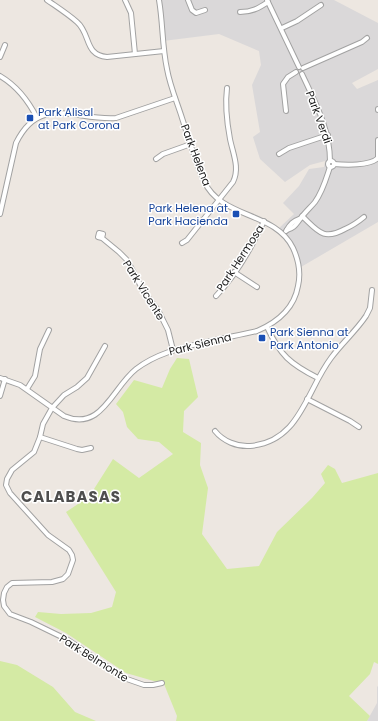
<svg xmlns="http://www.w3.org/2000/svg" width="378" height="721" font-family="Poppins,sans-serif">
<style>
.residential{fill:#dad8d9}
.grass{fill:#d4eaa4}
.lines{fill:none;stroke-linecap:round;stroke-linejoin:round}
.street-casing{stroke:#a2a2a2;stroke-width:6}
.street{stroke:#fff;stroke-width:4}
.transit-dot{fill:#1a4fb4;stroke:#fff;stroke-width:1.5}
.labels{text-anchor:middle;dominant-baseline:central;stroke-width:3;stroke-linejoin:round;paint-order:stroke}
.transit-label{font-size:11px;fill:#164399;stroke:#fff;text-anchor:start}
.street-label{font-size:11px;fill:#1b1b1b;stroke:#fff}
.district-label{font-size:15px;font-weight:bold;letter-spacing:1px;fill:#4e4e4e;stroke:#fff}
</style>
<rect width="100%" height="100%" fill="#ede7e1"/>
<g class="residential">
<polygon points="158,0 334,0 378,23 378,69 352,83 357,89 378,80 378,222 301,267 278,229 294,214 283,203 299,186 309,169 324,167 325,161 310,165 285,182 260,159 253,137 260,132 252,85 261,65 259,51 219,34 163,41"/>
<polygon points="378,686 378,721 367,721 377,703 377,687"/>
</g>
<g class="grass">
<polygon points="177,358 189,359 198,397 184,411 183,432 201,443 200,465 208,488 202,534 227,569 259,566 277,532 312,498 325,483 321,474 328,465 335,469 342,483 378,473 378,664 374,662 370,674 349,696 370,716 367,721 176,721 177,716 164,684 126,673 66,633 35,617 38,612 61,614 91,613 112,607 116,592 66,512 90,496 97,496 94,489 113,459 139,478 173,454 159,442 138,439 127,427 123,412 116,404 134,380 162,388 170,369"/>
<polygon points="0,661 17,665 53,687 75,712 96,721 0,721"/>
</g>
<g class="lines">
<g class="street-casing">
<g id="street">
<path d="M47,0C57,7 68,14 77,22C91,34 84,55 107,57L164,51"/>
<polyline points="125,0 131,13 135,54"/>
<polyline points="188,0 192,10 196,13 205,10"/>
<polyline points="267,0 299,67"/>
<path d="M240,12C252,12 259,8 268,2"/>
<polyline points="282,28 297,21 321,5"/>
<polyline points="0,57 5,45"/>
<polyline points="303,68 362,42 367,38"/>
<path d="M302,74C315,102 330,129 330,161"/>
<path d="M0,76C17,86 28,100 37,118"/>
<polyline points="378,109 378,110"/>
<polyline points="286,111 283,84 288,77 296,72"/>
<polyline points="279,154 289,148 328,135"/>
<polyline points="156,159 163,154 191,144"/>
<circle cx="331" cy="164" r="3"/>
<path d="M334,164C345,165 370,166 378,158V140"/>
<path d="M0,214L16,143C40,94 75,121 116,118L175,98"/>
<path d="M302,216C318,231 323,241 345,229C352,226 358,222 364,217"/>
<path d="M287,230C295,228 296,224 301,218C305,212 311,207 315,202C323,191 326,179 330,167"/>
<path d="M286,231C290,224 293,221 301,218"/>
<polyline points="102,238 103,234 99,233 98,237 102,238 119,252 127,260 144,292 158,310 168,330 173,350"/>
<path d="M182,243L187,240L233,182C240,168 233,154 230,139C227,123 225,104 227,88"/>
<polyline points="234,272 257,287"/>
<path d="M216,296C236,275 252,247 264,221"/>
<path d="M267,327C280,355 290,364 318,378"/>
<polyline points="105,346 87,378 77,387 64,395 52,408 43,424 40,437 34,452 12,470 7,479 6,485 10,493 48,535 69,550 72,555 73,560 68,574 63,579 52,582 12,583 7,587 4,593 3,600 4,606 10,614 31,622 68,640 124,678 144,685 153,685 162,683"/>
<path d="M0,378L20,385L64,416C102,432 112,388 136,369C157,353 181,348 206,342C223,338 240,335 257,331C278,322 294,309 298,286C301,273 299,261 293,248C275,211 221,219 204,181C195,161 189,139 182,118C177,102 170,86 167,69C162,46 163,23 159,0"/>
<polyline points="27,389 35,376 40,349 49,330"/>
<polyline points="0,396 5,379"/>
<polyline points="307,399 350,421 359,427"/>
<path d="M215,431C223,441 237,447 250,446C300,442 306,391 331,358C342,343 356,331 366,316L370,308L372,290"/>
<polyline points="40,437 77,449 82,450 91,448"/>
</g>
</g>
<use href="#street" class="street"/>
</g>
<g class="transit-dot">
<rect x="26" y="114" width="8" height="8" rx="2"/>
<rect x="232" y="210" width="8" height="8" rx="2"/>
<rect x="258" y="334" width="8" height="8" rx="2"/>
</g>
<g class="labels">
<g class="transit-label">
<text x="38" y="112">Park Alisal<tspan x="38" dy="13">at Park Corona</tspan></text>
<text x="228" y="208" text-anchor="end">Park Helena at<tspan x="228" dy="13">Park Hacienda</tspan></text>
<text x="270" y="332">Park Sienna at<tspan x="270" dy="13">Park Antonio</tspan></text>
</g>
<g class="street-label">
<text transform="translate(319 117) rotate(70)">Park Verdi</text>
<text transform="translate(196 155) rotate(69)">Park Helena</text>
<text transform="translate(240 258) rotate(-57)">Park Hermosa</text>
<text transform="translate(144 290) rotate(58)">Park Vicente</text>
<text transform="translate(200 344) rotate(-14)">Park Sienna</text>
<text transform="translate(94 658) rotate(32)">Park Belmonte</text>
</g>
<g class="district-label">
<text x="71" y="496">CALABASAS</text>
</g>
</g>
</svg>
